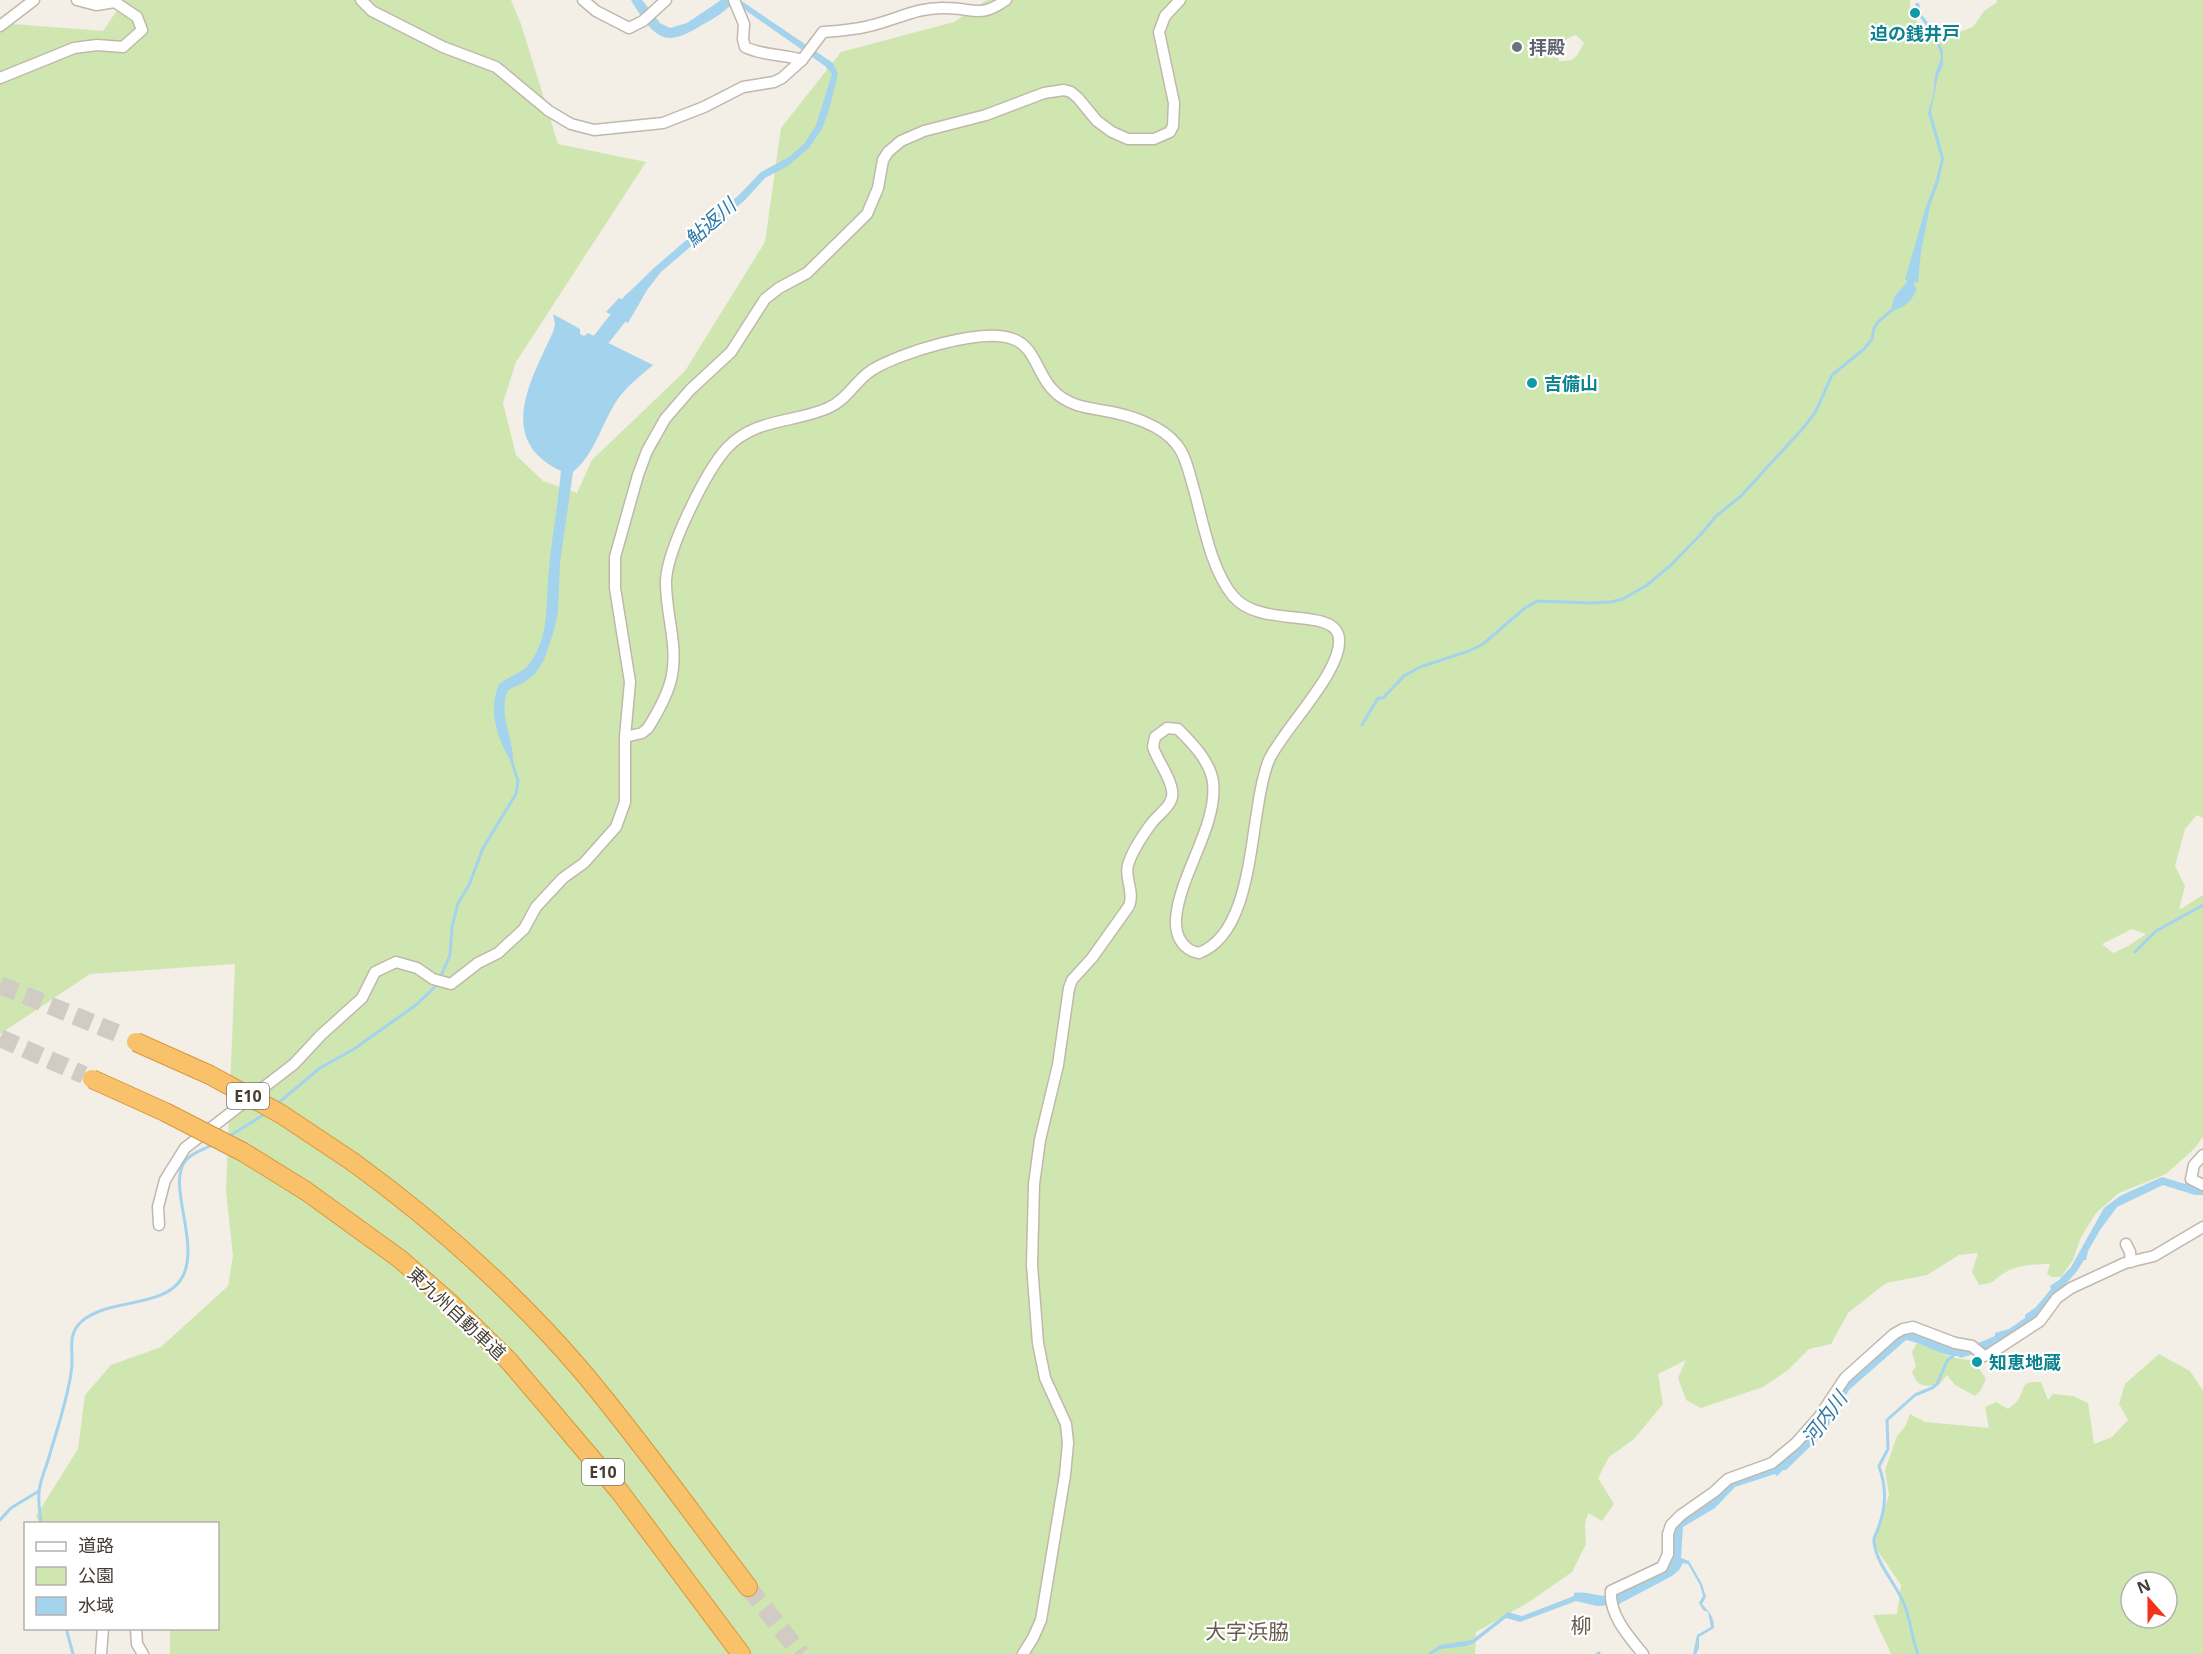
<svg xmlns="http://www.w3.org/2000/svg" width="2203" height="1654" font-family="'Open Sans','Noto Sans JP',sans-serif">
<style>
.green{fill:#d0e6b0;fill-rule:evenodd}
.water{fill:#a4d3ee}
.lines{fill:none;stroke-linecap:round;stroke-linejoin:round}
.stream{stroke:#a4d3ee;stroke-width:3}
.river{stroke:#a4d3ee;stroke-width:16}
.motorway-tunnel{stroke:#d0cbc3;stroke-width:18;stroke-dasharray:18 9;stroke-linecap:butt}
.minor-casing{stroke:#c1b8ac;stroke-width:13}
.motorway-casing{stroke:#d8963a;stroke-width:20}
.minor{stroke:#fff;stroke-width:10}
.motorway{stroke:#f9c26a;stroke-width:18}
.motorway-bridge-casing{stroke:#d8963a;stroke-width:20;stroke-linecap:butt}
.motorway-bridge{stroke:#f9c26a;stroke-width:18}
.culture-dot{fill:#0f9aa8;stroke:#fff;stroke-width:2}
.worship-dot{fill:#6b7280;stroke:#fff;stroke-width:2}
.labels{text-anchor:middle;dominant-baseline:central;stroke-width:4.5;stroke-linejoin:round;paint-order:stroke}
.shield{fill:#fff;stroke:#7d7872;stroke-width:1.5}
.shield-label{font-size:16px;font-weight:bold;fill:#453e36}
.culture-label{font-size:18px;font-weight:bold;fill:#0d838f;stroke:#fff;text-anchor:start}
.worship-label{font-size:18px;font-weight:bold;fill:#5b616d;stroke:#fff;text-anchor:start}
.street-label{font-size:18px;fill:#453e36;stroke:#fff}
.water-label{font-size:20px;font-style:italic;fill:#307aa6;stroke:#fff}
.quarter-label{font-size:21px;fill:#685c4d;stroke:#fff}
</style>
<rect width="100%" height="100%" fill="#f3eee6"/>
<g class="green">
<path d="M124,0H511L521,24L558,144L646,162L516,362L503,403L516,455L543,481L577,493L592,460L685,371L765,242L781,128L841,52L954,22L987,0H1910V9L1922,30L1948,36L1973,27L1984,11L1996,3L1997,0H2203V818L2197,815L2185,829L2175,866L2185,886L2179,910L2203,895V1137L2194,1149L2166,1174L2119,1193L2096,1213L2081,1237L2073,1260L2061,1277H2052L2047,1274L2050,1264C2036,1264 2017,1265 2004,1273C1992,1281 1996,1283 1979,1285L1972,1272L1978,1253L1959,1255L1927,1275L1886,1283L1848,1313L1831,1344L1809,1349L1788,1370L1763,1387L1701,1408L1686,1400L1678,1378L1686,1360L1658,1374L1663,1404L1634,1439L1609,1457L1598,1478L1614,1504L1602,1521L1588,1513L1585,1524L1586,1544L1572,1572L1529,1602L1476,1632L1475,1654H170V1629L218,1628V1524H40L36,1516L78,1449L85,1395L111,1365L161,1347L228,1286L233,1256L226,1191L235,964L90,974L0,1034V23L103,31ZM1576,35L1584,43C1576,57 1577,61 1559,61C1555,47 1563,39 1576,35ZM2132,929L2146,934L2128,946L2113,953L2102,944Z"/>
<path d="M1917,1343C1939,1350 1947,1359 1971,1360V1365L1980,1370L1986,1379L1981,1390L1975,1396L1955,1385L1947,1375L1939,1385C1923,1386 1918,1388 1912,1372L1916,1366L1912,1352Z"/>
<path d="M2159,1354L2190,1371L2203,1391V1654H1891L1873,1615L1897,1614L1901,1585L1873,1544L1889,1495L1885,1470L1897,1436L1905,1427L1910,1414L1925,1422L1989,1428L1985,1407L1996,1402L2008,1409C2012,1406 2017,1402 2019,1398C2027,1384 2020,1382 2041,1382L2048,1400L2053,1394L2073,1396L2088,1403L2094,1444L2112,1437L2128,1420L2119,1404L2125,1384ZM2131,1582H2167V1618H2131Z"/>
</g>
<g class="water">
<path d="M631,0H642L660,23L670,28L687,23L721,0H740L833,63L838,74L829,110L822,129L809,148L788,166L765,178L745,200L661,272L647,290L628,323L606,312L619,298L622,299L655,267L740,194L761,172L789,157L804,144L816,125L832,74L825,66L738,5C729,4 726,10 719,15C672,43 662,53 631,0Z"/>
<path d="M1915,3H1919L1922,15L1933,29L1943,51V65L1938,76L1931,112L1944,158L1939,181L1930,206L1921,252L1918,283L1915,282L1914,286L1917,288C1912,302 1904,308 1891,311L1894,297L1908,281L1905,280L1925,210L1936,180L1941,159L1928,113L1933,96L1935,75L1941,58L1940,52L1934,37L1919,16Z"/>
<path d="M553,314L580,329V334L584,336L588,333L653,365C639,377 623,389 614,405C600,429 594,454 573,472L560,563L558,612L554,631L544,660L535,674L523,683L508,690C497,716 515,738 513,765C498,740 487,712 499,684C509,676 522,674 530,663C551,633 545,602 549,568C552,536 558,504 561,471C495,440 531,380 553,332L555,324Z"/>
<path d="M2162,1177L2185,1184L2186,1182L2200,1186L2203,1185V1195H2195L2163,1185L2117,1207L2100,1230L2088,1251L2086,1260H2084L2077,1271L2030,1325L1985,1351L1960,1358L1958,1356C1943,1357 1921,1342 1906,1340L1849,1390L1824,1433L1786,1470H1783L1777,1476L1775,1474L1735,1487L1715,1508L1683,1527L1681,1558L1689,1561L1702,1584L1706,1597L1702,1604C1709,1612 1714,1616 1714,1628L1699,1637V1648L1696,1654H1693L1697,1635L1711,1627L1708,1612L1703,1610L1699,1603L1703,1596L1700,1585L1688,1564L1683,1563L1679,1570L1672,1576L1617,1605L1597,1606L1576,1601L1520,1622L1506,1618L1474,1643L1467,1646L1441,1649L1432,1654H1427L1440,1645L1472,1640L1508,1612L1522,1616L1574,1596V1593C1586,1591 1595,1596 1607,1596C1619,1596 1667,1572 1671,1560C1674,1549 1670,1538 1675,1528L1731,1482L1763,1472L1844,1386L1899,1335L1912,1332L1957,1349L1976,1344L1995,1336V1333L2009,1329L2025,1318V1315L2036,1307L2051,1289L2050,1286L2059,1280L2071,1267L2104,1208L2120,1196Z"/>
</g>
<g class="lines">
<g class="stream">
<polyline points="1362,725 1378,698 1383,698 1404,676 1420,667 1469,651 1483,644 1525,608 1537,601 1589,603 1611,602 1623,599 1647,585 1670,566 1702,533 1716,516 1741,496 1804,427 1816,411 1832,375 1864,349 1872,339 1874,328 1878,322 1892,310"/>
<polyline points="2135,952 2156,931 2203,905"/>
<polyline points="277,1104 320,1068 354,1049 416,1005 437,985 450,955 452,927 458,903 469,885 483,848 516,794 518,781 512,762"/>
<polyline points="228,1137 265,1114"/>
<polyline points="0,1520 11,1508 39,1491"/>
<path d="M41,1524C40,1513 38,1502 39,1492C40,1480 46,1468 49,1457C57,1429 67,1401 71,1373C75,1354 65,1336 82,1321C111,1297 166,1309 183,1276C200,1241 166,1183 186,1160C193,1152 205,1149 214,1144"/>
<polyline points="66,1628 73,1654"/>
<polyline points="1597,1654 1599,1653"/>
<path d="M1918,1654C1912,1639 1911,1624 1906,1609C1899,1586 1877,1567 1874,1542C1873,1538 1876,1534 1878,1529C1886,1507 1887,1489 1879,1466L1888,1449L1887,1420L1915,1395L1932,1388L1937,1384L1947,1361L1953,1356"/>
</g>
<polyline class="river" points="589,355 632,300"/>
<g class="motorway-tunnel">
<polyline points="0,985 124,1036"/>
<polyline points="0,1038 84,1075"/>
<polyline points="748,1587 801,1654"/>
</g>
<g class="minor-casing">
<g id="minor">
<polyline points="361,0 372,11 443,47 496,67 549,111 571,124 594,130 663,123 704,107 743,87 774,82 782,78 802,60"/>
<polyline points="583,0 596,11 629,28 643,21 666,0"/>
<path d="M734,0L744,24L743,39L745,47C763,56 783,54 802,60L823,32C838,31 854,30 869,26C896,20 917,7 945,8C974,8 979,19 1006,0"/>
<polyline points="0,26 34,0"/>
<polyline points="0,78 74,48 97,45 123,47 142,30 137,17 115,2 96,5 77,0"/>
<polyline points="2203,1155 2194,1165 2191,1179 2203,1185"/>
<polyline points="159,1225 158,1207 165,1180 185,1148 294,1064 321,1035 362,998 375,972 396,962 417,968 433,979 451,984 478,963 498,953 524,929 536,907 563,878 584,863 616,827 625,802 625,737"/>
<polyline points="2126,1244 2130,1252 2131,1262"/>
<polyline points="136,1628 137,1644 143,1654"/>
<polyline points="101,1654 103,1628"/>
<path d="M1023,1654L1033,1638L1041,1620L1065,1475L1068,1443L1066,1424L1045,1378L1038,1343L1032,1265L1034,1184L1040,1140L1058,1065L1069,988L1072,980L1092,958L1129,906C1135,892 1124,878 1128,865C1132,851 1143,835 1151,824C1159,813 1175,805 1172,790C1169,774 1158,762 1153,747L1155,737L1167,728L1178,729C1192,743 1210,761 1213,782C1218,826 1179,875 1176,919C1175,935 1182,950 1199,953C1258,931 1248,811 1269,760C1282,730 1349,665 1338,634C1329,608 1259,628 1233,596C1210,568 1203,520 1193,486C1189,473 1186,456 1177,445C1162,425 1129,415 1106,411C1096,409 1086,408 1077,405C1034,391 1043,350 1013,339C982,327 899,353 872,370C855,381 847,400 828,408C794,423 755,418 727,448C706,471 668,548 666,580C665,611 678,643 672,675C669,693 658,712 648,728L642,733L625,737L630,682L615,588V557L638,475L647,451L665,419L690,390L731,352L765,299L779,288L807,273L867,214L878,188L883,160L888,152L901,141L924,131L986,115L1044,93L1064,90L1071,92L1078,98L1097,121L1112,132L1128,139H1154L1170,132L1173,126L1174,103L1159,32L1165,16L1180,0"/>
<path d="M1643,1654C1629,1637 1609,1615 1611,1591L1662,1567L1668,1554V1534L1671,1525L1681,1515L1714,1492L1728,1479L1772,1463L1796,1443L1819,1417L1845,1378L1894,1334L1903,1329L1913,1327L1955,1343L1972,1346L1984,1356L1988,1355L2040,1321L2057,1298L2071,1288L2125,1263L2154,1256L2203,1227"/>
</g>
</g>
<g class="motorway-casing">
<g id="motorway">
<path d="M353,1162C437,1223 514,1292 581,1370C640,1440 693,1515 748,1587"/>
<polyline points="306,1191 400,1259 449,1302 509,1361 620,1492 741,1654"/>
</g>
</g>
<use href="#minor" class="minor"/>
<use href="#motorway" class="motorway"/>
<g class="motorway-bridge-casing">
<g id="motorway-bridge">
<polyline points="136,1042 210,1075 281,1114 353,1162"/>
<polyline points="92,1079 165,1112 243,1152 306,1191"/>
</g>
</g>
<use href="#motorway-bridge" class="motorway-bridge"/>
</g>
<g class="culture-dot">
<circle cx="1915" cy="13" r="6"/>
<circle cx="1532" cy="383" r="6"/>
<circle cx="1977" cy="1362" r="6"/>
</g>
<circle class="worship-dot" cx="1517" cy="47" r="6"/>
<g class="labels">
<g class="shield">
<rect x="227" y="1083" width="42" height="26" rx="4.5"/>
<rect x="582" y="1459" width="42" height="26" rx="4.5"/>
</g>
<g class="shield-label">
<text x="248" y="1096">E10</text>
<text x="603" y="1472">E10</text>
</g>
<g class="culture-label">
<text x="1915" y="33" text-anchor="middle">迫の銭井戸</text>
<text x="1544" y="383">吉備山</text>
<text x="1989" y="1362">知恵地蔵</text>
</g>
<g class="worship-label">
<text x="1529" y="47">拝殿</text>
</g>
<g class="street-label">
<text transform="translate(457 1313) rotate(43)">東九州自動車道</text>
</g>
<g class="water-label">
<text transform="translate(710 222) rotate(-42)">鮎返川</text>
<text transform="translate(1824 1418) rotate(-53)">河内川</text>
</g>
<g class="quarter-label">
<text x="1581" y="1625">柳</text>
<text x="1247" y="1631">大字浜脇</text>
</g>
</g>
<rect x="24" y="1522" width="195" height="108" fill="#ffffff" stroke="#b5b2af" stroke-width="1.5"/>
<rect x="36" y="1542" width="30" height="9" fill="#ffffff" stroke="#b5b2af" stroke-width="1.5"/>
<text x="78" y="1552" font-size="18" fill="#453e36">道路</text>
<rect x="36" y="1567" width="30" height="18" fill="#d0e6b0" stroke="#b5b2af" stroke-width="1.5"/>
<text x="78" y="1582" font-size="18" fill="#453e36">公園</text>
<rect x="36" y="1597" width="30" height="18" fill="#a4d3ee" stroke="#b5b2af" stroke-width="1.5"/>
<text x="78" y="1612" font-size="18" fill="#453e36">水域</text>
<g transform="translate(2149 1600) rotate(339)"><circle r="28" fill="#ffffff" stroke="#b5b2af" stroke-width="1.5"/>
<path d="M0-4.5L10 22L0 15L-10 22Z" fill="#f3321c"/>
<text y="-9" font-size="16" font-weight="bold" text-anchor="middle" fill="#453e36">N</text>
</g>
</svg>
